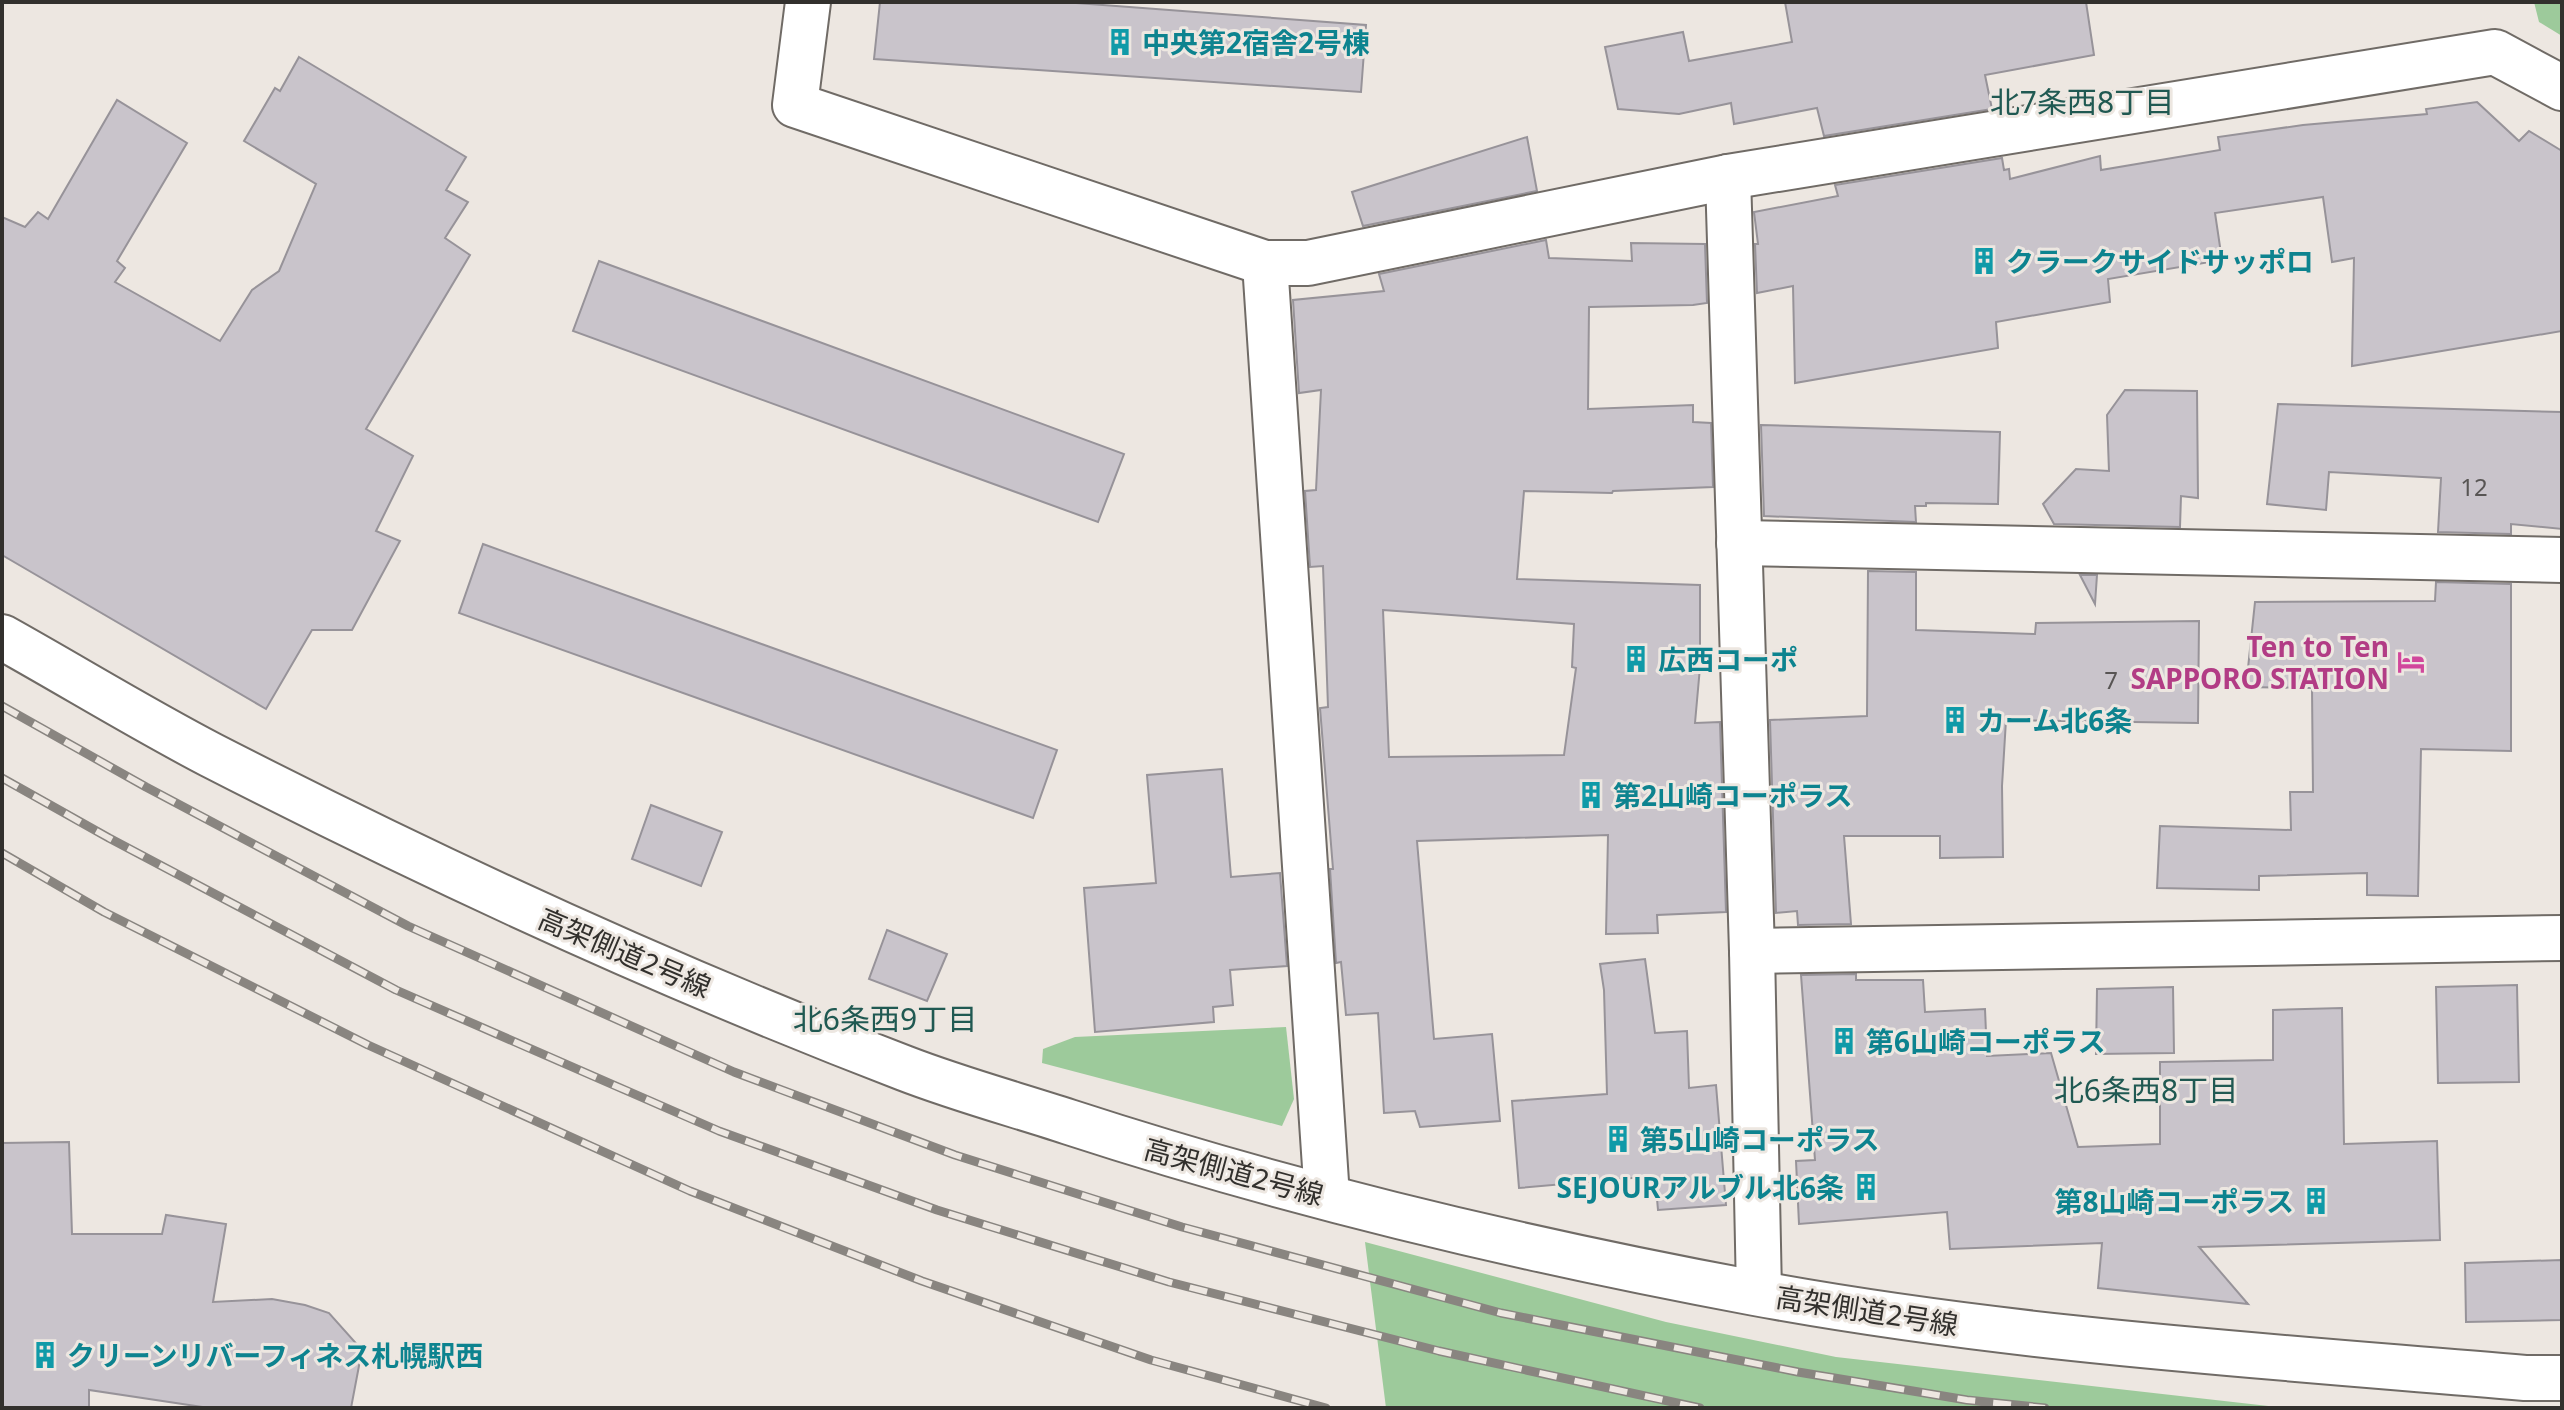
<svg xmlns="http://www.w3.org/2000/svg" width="2564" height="1410" font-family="'Noto Sans','Noto Sans JP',sans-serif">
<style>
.green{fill:#9dca9b}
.building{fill:#c9c4cb;stroke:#979399;stroke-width:2;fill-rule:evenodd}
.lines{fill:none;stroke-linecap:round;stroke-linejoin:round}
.street-casing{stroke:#706b66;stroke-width:48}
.street{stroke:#fff;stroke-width:44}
.rail-casing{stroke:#898580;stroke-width:9}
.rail{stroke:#ede7e1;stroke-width:6;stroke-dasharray:18;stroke-linecap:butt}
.labels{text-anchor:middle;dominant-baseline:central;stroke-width:6;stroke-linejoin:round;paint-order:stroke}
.number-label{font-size:24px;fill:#585554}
.culture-label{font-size:28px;font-weight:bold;fill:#0d838f;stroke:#ede7e1;text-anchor:start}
.hotel-label{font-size:28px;font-weight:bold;fill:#b23c85;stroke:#ede7e1;text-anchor:end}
.street-label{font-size:28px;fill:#32302d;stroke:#ede7e1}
.neighbourhood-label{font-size:30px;fill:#205952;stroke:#ede7e1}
</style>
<rect width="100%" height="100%" fill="#ede7e1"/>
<g class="green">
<polygon points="2534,2 2562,2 2562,36 2539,22"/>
<polygon points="1286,1027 1294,1099 1282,1126 1042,1063 1043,1049 1075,1037"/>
<polygon points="1365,1242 1666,1322 1836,1357 2286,1408 1386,1408"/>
</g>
<g class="building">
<polygon points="880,2 1063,2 1366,25 1361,92 874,59"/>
<polygon points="1785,2 2086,2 2094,55 1985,75 1992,109 1824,136 1817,108 1734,124 1731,103 1679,114 1618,109 1605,47 1683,32 1689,61 1792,42"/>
<polygon points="299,57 466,157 446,190 468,202 445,238 470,255 366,429 413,456 376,531 400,541 352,630 312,630 266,709 2,555 2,217 25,227 38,212 48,219 117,100 187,143 117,261 125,268 115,282 220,341 252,290 279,271 316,184 244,141 275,88 280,91"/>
<polygon points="2477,102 2519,141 2529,131 2562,151 2562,331 2352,366 2354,258 2332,262 2323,197 2215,213 2222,260 2108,279 2110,302 1996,322 1998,348 1795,383 1793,286 1757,293 1755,244 1758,244 1754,212 1838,196 1835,185 2002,158 2004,170 2009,169 2010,179 2100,156 2101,170 2220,150 2218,137 2303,125 2427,114 2426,109"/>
<polygon points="1527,137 1537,191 1363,226 1352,192"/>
<path d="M1546,240L1549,258L1632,261L1631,243L1705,244L1707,303L1693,305L1589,307L1588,409L1693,405V422L1711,423L1713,487L1613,491L1612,493L1524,491L1517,579L1700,585V667L1695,723L1720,722L1726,912L1657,915L1658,933L1606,934L1608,835L1417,841L1434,1039L1492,1034L1500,1121L1420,1127L1415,1111L1384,1113L1378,1013L1346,1015L1341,962L1336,963L1330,869H1333L1320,708L1328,707L1323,566L1310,567L1305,491L1316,490L1321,390L1299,393L1293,300L1384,291L1379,274ZM1383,610L1574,624L1572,667L1576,668L1564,755L1389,757Z"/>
<polygon points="599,261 1124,454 1098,522 573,331"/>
<polygon points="2125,390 2197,391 2198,498 2181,496 2180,527 2054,524 2043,504 2076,469 2109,471 2107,415"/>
<polygon points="2278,404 2562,412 2562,529 2511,524 2511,534 2438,532 2441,478 2329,472 2326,510 2267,504"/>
<polygon points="1761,425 2000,432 1998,504 1926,503 1926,506 1915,506 1916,522 1764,516"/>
<polygon points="483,544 1057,750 1033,818 459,613"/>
<polygon points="1868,571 1916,572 1916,630 2035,634 2036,623 2199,621 2198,723 2006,720 2002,786 2003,857 1940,858 1940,836 1844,836 1851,924 1798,925 1797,911 1776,913 1770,720 1867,716"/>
<polygon points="2080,575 2097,575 2095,604"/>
<polygon points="2436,582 2511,584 2511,751 2421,749 2418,896 2367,895 2367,873 2259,876 2259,890 2157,888 2160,826 2291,830 2290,792 2313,792 2312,688 2246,687 2255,602 2435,601"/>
<polygon points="1222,769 1231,877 1280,873 1287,966 1230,970 1233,1005 1213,1007 1214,1022 1095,1032 1084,888 1156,883 1147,775"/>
<polygon points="651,805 722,832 701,886 632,859"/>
<polygon points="887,930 947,954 927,1001 869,979"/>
<polygon points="1645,959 1655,1033 1687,1031 1689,1088 1716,1085 1726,1205 1658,1210 1655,1176 1519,1188 1512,1101 1607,1094 1604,990 1600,964"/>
<polygon points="1856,974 1856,980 1923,980 1925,1012 1985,1009 1987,1056 2051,1053 2078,1147 2160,1144 2160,1062 2273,1060 2273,1010 2342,1008 2344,1144 2437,1141 2440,1240 2199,1247 2248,1304 2098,1288 2102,1243 1950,1249 1947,1212 1799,1224 1796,1161 1815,1160 1801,975"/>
<polygon points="2517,985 2519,1082 2438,1083 2436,987"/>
<polygon points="2173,987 2174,1053 2096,1054 2097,989"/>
<polygon points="69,1142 72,1234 162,1234 166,1215 226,1224 213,1302 272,1299 305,1305 329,1313 362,1350 351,1408 209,1408 89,1390 89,1408 2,1408 2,1143"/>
<polygon points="2562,1260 2562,1320 2466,1322 2465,1263"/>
</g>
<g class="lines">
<g class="street-casing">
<g id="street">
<polyline points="808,2 795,105 1265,263 1308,263 1728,177 2495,52 2562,88"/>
<polyline points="1728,177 1752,951 1759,1293"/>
<polyline points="1265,263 1327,1197"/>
<polyline points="1739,543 2562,560"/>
<path d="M2,637C72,676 140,718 211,755C437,871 667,977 904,1068C958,1089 1014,1104 1069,1122C1293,1195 1524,1250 1755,1293C2009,1340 2268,1356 2525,1378H2562"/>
<polyline points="1752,951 2562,938"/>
</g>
</g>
<use href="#street" class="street"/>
<g class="rail-casing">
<g id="rail">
<polyline points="2,706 146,787 408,926 734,1072 955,1155 1182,1227 1501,1313 1798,1372 1967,1400 2045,1408"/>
<polyline points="2,778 109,838 396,990 719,1131 937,1210 1169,1282 1439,1351 1700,1408"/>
<polyline points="2,853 104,912 368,1045 690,1191 922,1281 1151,1360 1326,1408"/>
</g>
</g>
<use href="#rail" class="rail"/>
</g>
<defs>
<g id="building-bare" transform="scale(2.16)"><path d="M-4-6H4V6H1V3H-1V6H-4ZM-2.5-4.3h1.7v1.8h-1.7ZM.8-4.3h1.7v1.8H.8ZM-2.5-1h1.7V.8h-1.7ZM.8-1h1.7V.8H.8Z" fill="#0f9aa8" stroke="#ede7e1" stroke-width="2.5" paint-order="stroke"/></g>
<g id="hotel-bare" transform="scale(2.16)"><path d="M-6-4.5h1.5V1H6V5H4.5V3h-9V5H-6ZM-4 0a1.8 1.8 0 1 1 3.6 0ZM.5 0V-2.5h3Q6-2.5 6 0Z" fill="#d1479c" stroke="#ede7e1" stroke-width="2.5" paint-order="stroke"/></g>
</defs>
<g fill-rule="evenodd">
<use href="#building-bare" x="1120" y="42"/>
<use href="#building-bare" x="1984" y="261"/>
<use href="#building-bare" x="1636" y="659"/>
<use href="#hotel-bare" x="2411" y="662"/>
<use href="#building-bare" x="1955" y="720"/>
<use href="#building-bare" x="1591" y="795"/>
<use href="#building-bare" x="1844" y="1041"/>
<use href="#building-bare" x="1618" y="1139"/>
<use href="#building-bare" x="1866" y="1187"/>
<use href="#building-bare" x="2316" y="1201"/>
<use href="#building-bare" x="45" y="1355"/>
</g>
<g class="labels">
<g class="number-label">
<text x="2474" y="486">12</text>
<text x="2111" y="679">7</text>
</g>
<g class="culture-label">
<text x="1142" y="42">中央第2宿舎2号棟</text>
<text x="2006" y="261">クラークサイドサッポロ</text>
<text x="1658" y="659">広西コーポ</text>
<text x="1977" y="720">カーム北6条</text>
<text x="1613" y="795">第2山崎コーポラス</text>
<text x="1866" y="1041">第6山崎コーポラス</text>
<text x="1640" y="1139">第5山崎コーポラス</text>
<text x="1844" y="1187" text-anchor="end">SEJOURアルブル北6条</text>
<text x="2294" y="1201" text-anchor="end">第8山崎コーポラス</text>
<text x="67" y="1355">クリーンリバーフィネス札幌駅西</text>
</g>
<g class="hotel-label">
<text x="2389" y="646">Ten to Ten<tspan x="2389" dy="32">SAPPORO STATION</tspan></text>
</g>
<g class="street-label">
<text transform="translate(625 952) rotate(23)">高架側道2号線</text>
<text transform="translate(1234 1171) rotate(15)">高架側道2号線</text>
<text transform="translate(1867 1310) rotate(9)">高架側道2号線</text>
</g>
<g class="neighbourhood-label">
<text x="2082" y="101">北7条西8丁目</text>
<text x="885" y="1018">北6条西9丁目</text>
<text x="2146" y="1089">北6条西8丁目</text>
</g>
</g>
<rect width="2564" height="1410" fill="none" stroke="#32302d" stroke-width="8"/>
</svg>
